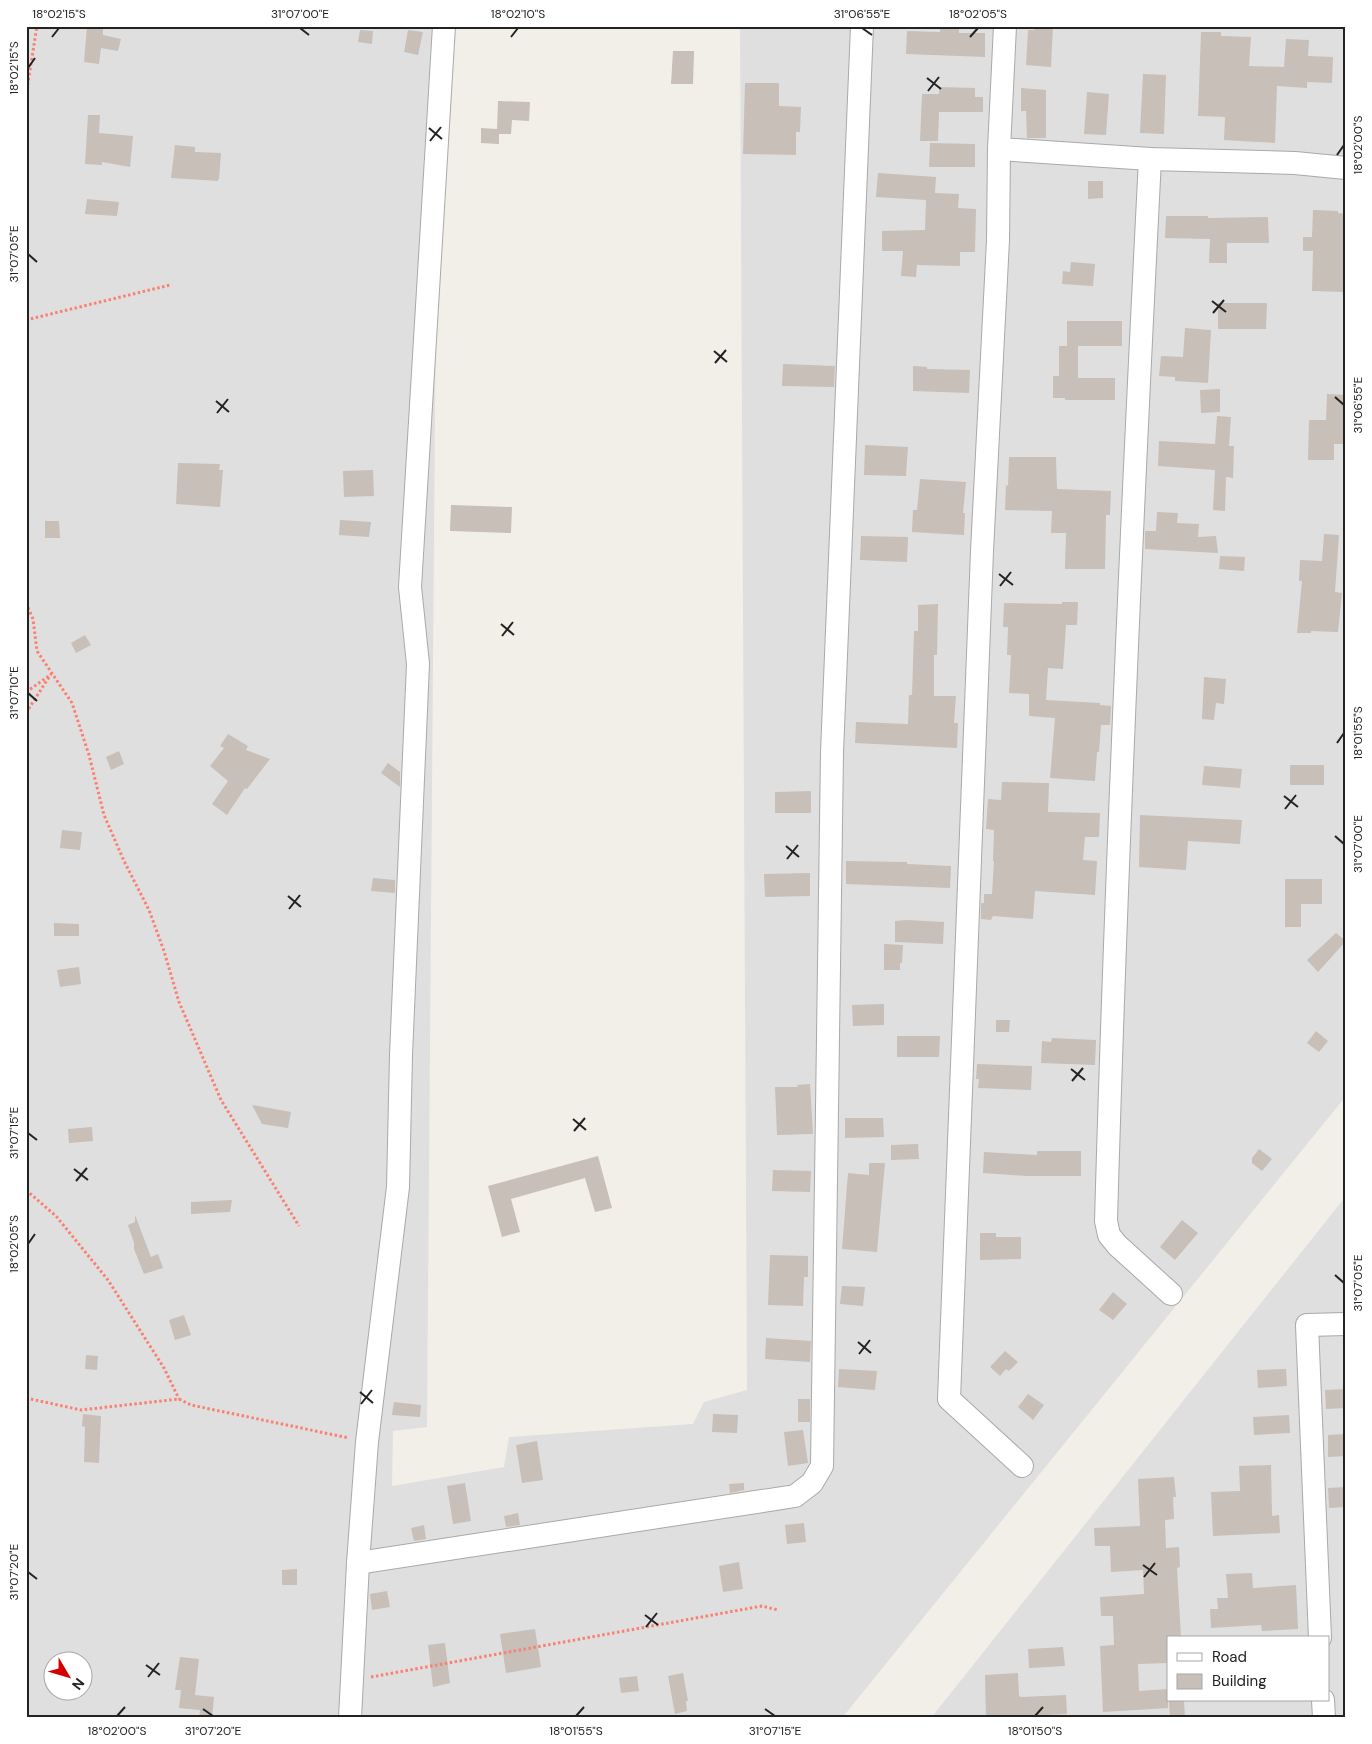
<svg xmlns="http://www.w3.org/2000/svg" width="1372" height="1744" font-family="'DM Sans',sans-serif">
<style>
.residential{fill:#e0dfdf;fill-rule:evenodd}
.building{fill:#c7bfb8}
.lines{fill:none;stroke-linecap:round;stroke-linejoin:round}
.minor-casing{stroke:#a9a9a9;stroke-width:24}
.path{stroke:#fa8072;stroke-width:3;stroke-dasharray:2.5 2.5;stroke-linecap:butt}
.minor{stroke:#fff;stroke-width:22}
.ticks{fill:none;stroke:#222;stroke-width:2}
.neatline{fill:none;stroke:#222;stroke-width:2}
.ticks-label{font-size:12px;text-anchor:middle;fill:#222}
</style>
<rect width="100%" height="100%" fill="#f2efe9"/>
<g class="residential">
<path d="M26,26H438L427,1427L393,1431L392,1486L504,1467L509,1437L693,1424L704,1402L747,1390L740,26H1346V1096L842,1718H26ZM52,1662H82V1692H52Z"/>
<path d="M1346,1196V1718H931ZM1168,1638H1328V1700H1168Z"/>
</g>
<g class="building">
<polygon points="87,26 103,26 103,35 121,39 118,51 101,48 99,64 84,62"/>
<polygon points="940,26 959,26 959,33 985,33 985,57 906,54 907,31 940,32"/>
<polygon points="1034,26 1053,26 1051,67 1026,65 1028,30 1034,30"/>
<polygon points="360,30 373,31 372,44 358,42"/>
<polygon points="408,30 423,32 418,55 404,52"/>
<polygon points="1201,32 1221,32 1221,36 1251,37 1249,66 1284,67 1286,39 1309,40 1308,56 1333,57 1332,83 1307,82 1307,88 1277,86 1275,143 1224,140 1225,117 1198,116"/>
<polygon points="673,51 694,51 693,84 671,84"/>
<polygon points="1143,74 1166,75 1164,134 1140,133"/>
<polygon points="745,83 779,83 779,106 801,107 800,132 796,132 796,155 743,154"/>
<polygon points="939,87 975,88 975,97 983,97 983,112 939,112 938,141 920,141 922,94 939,94"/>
<polygon points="1021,88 1046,90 1046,138 1027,138 1026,111 1021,111"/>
<polygon points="1087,92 1109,94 1106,135 1084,134"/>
<polygon points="498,101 530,102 529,121 512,120 511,134 499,134 499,144 481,143 481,128 497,129"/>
<polygon points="88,115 100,115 99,133 133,136 130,167 102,162 102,165 85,164"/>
<polygon points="930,143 975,144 975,167 929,167"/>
<polygon points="175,145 195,147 195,152 221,153 219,179 218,179 218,181 171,178"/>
<polygon points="878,173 936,177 935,193 959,194 958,208 976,209 975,252 960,252 960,266 917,265 916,277 901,276 903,251 882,251 882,231 925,230 926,200 876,197"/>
<polygon points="1088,181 1103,181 1103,198 1088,199"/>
<polygon points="87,199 119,202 117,216 85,214"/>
<polygon points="1313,210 1338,211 1338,213 1346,214 1346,292 1312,291 1313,251 1303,251 1303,237 1312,237"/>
<polygon points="1166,216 1208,216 1208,218 1268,217 1269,243 1227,243 1227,263 1209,263 1210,239 1165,238"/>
<polygon points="1071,262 1095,264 1093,286 1062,284 1063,271 1070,272"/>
<polygon points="1218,303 1267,303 1266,329 1218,329"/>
<polygon points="1067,321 1122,321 1122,346 1078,346 1078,378 1115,378 1115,400 1065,400 1065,398 1053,398 1053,376 1059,376 1059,346 1067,346"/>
<polygon points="1185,328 1211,330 1208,383 1175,381 1175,377 1159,376 1161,356 1183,357"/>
<polygon points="783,364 835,366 834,387 782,386"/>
<polygon points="913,366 927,367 927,369 970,370 969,393 913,391"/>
<polygon points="1220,389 1220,412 1201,413 1200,390"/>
<polygon points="1327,394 1346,395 1346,444 1334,444 1334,460 1308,460 1309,420 1326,420"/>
<polygon points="1217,416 1231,417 1229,446 1234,446 1233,478 1226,477 1225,511 1213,510 1215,470 1158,466 1159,441 1215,444"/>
<polygon points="865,445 908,447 906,476 864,475"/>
<polygon points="1009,457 1056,457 1057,489 1111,491 1110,515 1106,515 1105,569 1065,569 1066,533 1051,533 1052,511 1005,510 1006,485 1008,486"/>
<polygon points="178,463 220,464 219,470 223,470 220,507 176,504"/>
<polygon points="373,470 374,496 344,497 343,471"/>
<polygon points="920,479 966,482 963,513 965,513 964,535 912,532 913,510 917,510"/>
<polygon points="451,505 512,507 511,533 450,531"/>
<polygon points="1157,512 1178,513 1177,523 1199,524 1198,537 1216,536 1218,553 1145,549 1145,531 1156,531"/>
<polygon points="340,520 371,522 369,537 339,535"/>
<polygon points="45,521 59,521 60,538 45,538"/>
<polygon points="1324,534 1339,535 1335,592 1342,593 1338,632 1311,631 1311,633 1297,633 1302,581 1299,581 1300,560 1322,561"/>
<polygon points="861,536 908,537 907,562 860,560"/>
<polygon points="1220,556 1245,557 1244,571 1219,569"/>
<polygon points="1062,602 1078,602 1077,625 1066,625 1063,669 1048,668 1046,700 1100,703 1100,705 1111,706 1110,725 1101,725 1099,752 1097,752 1095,781 1050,778 1055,718 1029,716 1029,694 1009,693 1011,655 1007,655 1008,627 1003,627 1004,603 1062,604"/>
<polygon points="938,604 937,655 934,655 934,696 956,696 954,723 958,723 957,748 855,743 856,722 908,724 909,695 912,695 914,631 918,631 918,605"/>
<polygon points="85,635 91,645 76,653 71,643"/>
<polygon points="1204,677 1226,679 1224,704 1216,703 1214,720 1202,719"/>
<polygon points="228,734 248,746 246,750 270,759 247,789 245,788 227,815 212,804 228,781 210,766 224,748 220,746"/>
<polygon points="119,751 124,764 111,770 106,757"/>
<polygon points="388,763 400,772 400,787 381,773"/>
<rect x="1290" y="765" width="34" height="20"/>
<polygon points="1204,766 1242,769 1240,788 1202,785"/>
<polygon points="1002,782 1049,783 1048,812 1100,813 1099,837 1085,837 1083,860 1097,861 1095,895 1035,891 1033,919 993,916 991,920 981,919 981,903 984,903 984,894 992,894 994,861 993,861 994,830 986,829 988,799 1001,800"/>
<polygon points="811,791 811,813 775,813 775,792"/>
<polygon points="1140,815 1242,820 1240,844 1188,841 1186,870 1139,867"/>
<polygon points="62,830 82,832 80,850 60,848"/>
<polygon points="846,861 907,862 907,864 951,866 950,888 846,884"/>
<polygon points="810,873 810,896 765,897 764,874"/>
<polygon points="373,878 395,880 395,893 371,891"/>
<polygon points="1285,879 1322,879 1322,904 1301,904 1301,927 1285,927"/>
<polygon points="907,920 944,922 943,944 895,942 895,921"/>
<polygon points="54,923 79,924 79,936 54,936"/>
<polygon points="1336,933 1346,941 1318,972 1307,960"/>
<polygon points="884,944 903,945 902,963 900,963 900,970 884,970"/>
<polygon points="79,967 81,984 60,987 57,970"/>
<polygon points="884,1004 884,1025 853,1026 852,1005"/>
<polygon points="996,1020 1010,1020 1009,1032 996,1032"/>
<polygon points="1316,1031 1328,1041 1319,1052 1307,1043"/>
<polygon points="897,1036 940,1036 939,1057 897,1057"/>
<polygon points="1052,1038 1096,1040 1095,1065 1041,1063 1042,1041 1051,1042"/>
<polygon points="977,1064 1032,1066 1031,1090 978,1088 979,1079 976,1079"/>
<polygon points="810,1084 813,1134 777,1135 775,1087 798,1087 797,1085"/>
<polygon points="252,1105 291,1112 288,1128 262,1124"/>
<polygon points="845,1118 883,1118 884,1137 845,1138"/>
<polygon points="92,1127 93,1141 69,1143 68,1129"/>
<polygon points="918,1144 919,1159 891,1160 891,1145"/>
<polygon points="1259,1149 1272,1159 1262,1171 1252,1163 1252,1158"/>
<polygon points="1037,1151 1081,1151 1081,1176 1027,1176 983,1173 984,1152 1037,1155"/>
<polygon points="598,1156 612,1208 595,1212 585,1178 511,1199 520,1232 502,1237 488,1186"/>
<polygon points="869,1163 885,1163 877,1252 842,1249 848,1173 869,1175"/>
<polygon points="773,1170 811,1171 810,1192 772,1191"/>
<polygon points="232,1200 230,1212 191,1214 191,1202"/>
<polygon points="135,1215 151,1257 158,1254 163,1268 144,1274 134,1249 134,1243 128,1225 135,1222"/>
<polygon points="1182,1220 1198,1233 1175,1260 1160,1247"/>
<polygon points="980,1233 996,1233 996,1237 1021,1237 1021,1259 980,1260"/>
<polygon points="770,1255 808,1256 808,1277 804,1277 803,1306 768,1305"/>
<polygon points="842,1286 865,1287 863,1306 840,1304"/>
<polygon points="1113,1292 1127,1304 1113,1320 1099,1310"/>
<polygon points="184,1315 191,1335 175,1340 169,1320"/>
<polygon points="766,1338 811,1341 810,1362 765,1359"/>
<polygon points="1005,1351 1018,1362 1009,1371 1006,1369 1000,1376 990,1367"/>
<polygon points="86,1355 98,1356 97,1370 85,1369"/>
<polygon points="839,1369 877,1371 875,1390 838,1387"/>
<polygon points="1286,1369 1287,1386 1258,1388 1257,1370"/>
<polygon points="1346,1389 1346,1408 1326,1409 1325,1390"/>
<polygon points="1028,1394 1044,1405 1033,1420 1018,1407"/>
<rect x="798" y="1399" width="12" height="23"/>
<polygon points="394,1402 421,1405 420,1417 392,1415"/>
<polygon points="83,1414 101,1416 99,1463 84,1462 85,1427 82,1426"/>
<polygon points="713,1414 738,1415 737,1433 712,1432"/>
<polygon points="1289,1415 1290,1433 1254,1435 1253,1417"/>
<polygon points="803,1430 808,1463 788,1466 784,1432"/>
<polygon points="1346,1434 1346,1456 1328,1457 1328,1435"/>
<polygon points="537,1441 543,1480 522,1483 516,1445"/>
<polygon points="1271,1465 1272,1516 1279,1515 1280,1533 1213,1536 1211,1492 1240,1491 1239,1466"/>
<polygon points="1174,1477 1176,1497 1173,1497 1174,1519 1165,1520 1166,1548 1179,1547 1180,1567 1177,1568 1181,1637 1168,1638 1168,1663 1138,1664 1139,1691 1168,1689 1168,1708 1103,1712 1100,1646 1114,1645 1113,1616 1101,1616 1100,1597 1144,1594 1143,1570 1111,1572 1110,1546 1095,1546 1094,1528 1140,1526 1138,1479"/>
<polygon points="465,1483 471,1521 453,1524 447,1486"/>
<polygon points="744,1483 744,1490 730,1493 729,1484"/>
<polygon points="1346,1487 1346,1507 1329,1508 1328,1488"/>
<polygon points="518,1513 520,1525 506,1527 504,1516"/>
<polygon points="804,1523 806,1542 787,1544 785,1525"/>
<polygon points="424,1525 426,1539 414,1541 411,1528"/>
<polygon points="739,1562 743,1589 723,1592 719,1566"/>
<polygon points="297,1569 297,1585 282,1585 282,1570"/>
<polygon points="1252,1573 1253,1588 1296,1585 1298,1629 1262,1631 1261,1625 1211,1628 1210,1609 1218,1609 1217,1598 1228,1598 1226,1574"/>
<polygon points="387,1591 390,1607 372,1610 370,1594"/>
<polygon points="535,1629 541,1667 506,1673 500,1634"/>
<polygon points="445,1643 450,1683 433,1687 428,1645"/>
<polygon points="1063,1647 1065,1666 1029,1668 1028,1649"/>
<polygon points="180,1657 199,1659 195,1695 214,1697 212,1718 199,1718 200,1710 179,1708 181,1690 175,1690"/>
<polygon points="683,1673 688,1701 686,1701 687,1711 675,1714 668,1676"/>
<polygon points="1018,1673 1019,1696 1021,1697 1066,1695 1067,1714 986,1718 985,1675"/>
<polygon points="637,1676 639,1691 621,1693 619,1678"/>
<polygon points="1169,1700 1184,1700 1185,1718 1170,1718"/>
</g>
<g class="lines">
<g class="minor-casing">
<g id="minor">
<polyline points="1005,26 999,149 998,240 982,551 949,1399 1022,1466"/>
<polyline points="999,149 1150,159 1295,163 1346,168"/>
<path d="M1150,159C1132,513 1116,867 1106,1221L1109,1235L1117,1245L1171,1294"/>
<polyline points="358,1563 795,1496 812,1483 822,1466 832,752 862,26"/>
<polyline points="1320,1638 1307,1325 1346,1324"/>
<polyline points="1323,1700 1324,1718"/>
<polyline points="350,1718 358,1563 367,1442 398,1187 401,1055 418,664 410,587 444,26"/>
</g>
</g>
<g class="path">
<polyline points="26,95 37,26"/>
<polyline points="26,320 170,285"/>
<polyline points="26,603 33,619 37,651 72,703 89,755 104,815 124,861 149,910 164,951 179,1002 221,1100 299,1226"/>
<polyline points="26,692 49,676"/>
<polyline points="26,713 51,674"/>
<polyline points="26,1190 56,1216 108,1280 164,1368 179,1399"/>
<polyline points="26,1398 81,1410 179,1399 191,1405 349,1438"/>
<polyline points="371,1677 762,1606 778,1610"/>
</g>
<use href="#minor" class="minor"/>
</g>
<path class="ticks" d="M300,28L309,35M862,28L872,35M52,37L59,28M511,37L518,28M970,37L978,28M28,68L35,58M927,78L941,89M928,91L939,77M429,128L442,139M430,141L441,127M1337,155L1344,145M28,254L37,262M1212,301L1226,312M1213,313L1224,300M714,351L727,362M715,363L726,350M1335,397L1344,405M216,401L229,412M217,413L228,399M999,574L1013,585M1000,586L1011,572M501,624L514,635M502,636L513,622M28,693L37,701M1337,743L1344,733M1284,796L1298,807M1285,809L1296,795M1335,836L1344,844M786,846L799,857M787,859L798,845M288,896L301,907M289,909L300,895M1071,1069L1085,1080M1072,1081L1083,1068M573,1119L586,1130M574,1131L585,1118M28,1133L37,1140M74,1169L88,1180M76,1181L87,1168M28,1244L35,1234M1335,1275L1344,1283M858,1342L871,1353M859,1354L870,1340M360,1392L373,1403M361,1404L372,1390M1143,1565L1157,1575M28,1572L37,1579M1144,1577L1155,1563M645,1615L658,1625M646,1627L657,1613M146,1665L160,1675M148,1677L159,1663M203,1709L213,1716M765,1709L775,1716M117,1716L125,1707M576,1716L584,1707M1035,1716L1043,1707"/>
<rect width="1372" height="1744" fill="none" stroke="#ffffff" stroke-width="55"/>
<rect x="1167" y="1636" width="162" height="65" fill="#ffffff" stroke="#a7a7a7"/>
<rect x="1177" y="1653" width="25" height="8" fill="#ffffff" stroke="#a7a7a7"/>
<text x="1212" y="1662" font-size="15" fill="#222222">Road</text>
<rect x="1177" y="1674" width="25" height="15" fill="#c7bfb8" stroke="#a7a7a7"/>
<text x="1212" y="1686" font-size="15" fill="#222222">Building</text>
<g transform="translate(68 1676) rotate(128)"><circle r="24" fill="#ffffff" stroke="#a7a7a7"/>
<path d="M0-4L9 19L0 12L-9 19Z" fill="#d40000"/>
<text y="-8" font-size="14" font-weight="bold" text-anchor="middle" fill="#222222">N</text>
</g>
<rect x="28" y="28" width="1316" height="1688" class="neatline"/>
<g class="ticks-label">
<text x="59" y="18">18°02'15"S</text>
<text x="300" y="18">31°07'00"E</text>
<text x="518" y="18">18°02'10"S</text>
<text x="862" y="18">31°06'55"E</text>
<text x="978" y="18">18°02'05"S</text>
<text transform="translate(14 68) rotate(-90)" y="4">18°02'15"S</text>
<text transform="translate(1358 145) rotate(-90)" y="4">18°02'00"S</text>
<text transform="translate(14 254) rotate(-90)" y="4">31°07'05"E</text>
<text transform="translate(1358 405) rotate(-90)" y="4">31°06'55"E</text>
<text transform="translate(14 693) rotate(-90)" y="4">31°07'10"E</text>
<text transform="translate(1358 733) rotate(-90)" y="4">18°01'55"S</text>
<text transform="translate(1358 844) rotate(-90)" y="4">31°07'00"E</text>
<text transform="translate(14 1133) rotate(-90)" y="4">31°07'15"E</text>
<text transform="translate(14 1244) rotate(-90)" y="4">18°02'05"S</text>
<text transform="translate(1358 1283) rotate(-90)" y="4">31°07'05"E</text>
<text transform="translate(14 1572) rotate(-90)" y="4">31°07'20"E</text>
<text x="117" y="1735">18°02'00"S</text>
<text x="213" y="1735">31°07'20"E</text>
<text x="576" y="1735">18°01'55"S</text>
<text x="775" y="1735">31°07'15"E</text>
<text x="1035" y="1735">18°01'50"S</text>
</g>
</svg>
